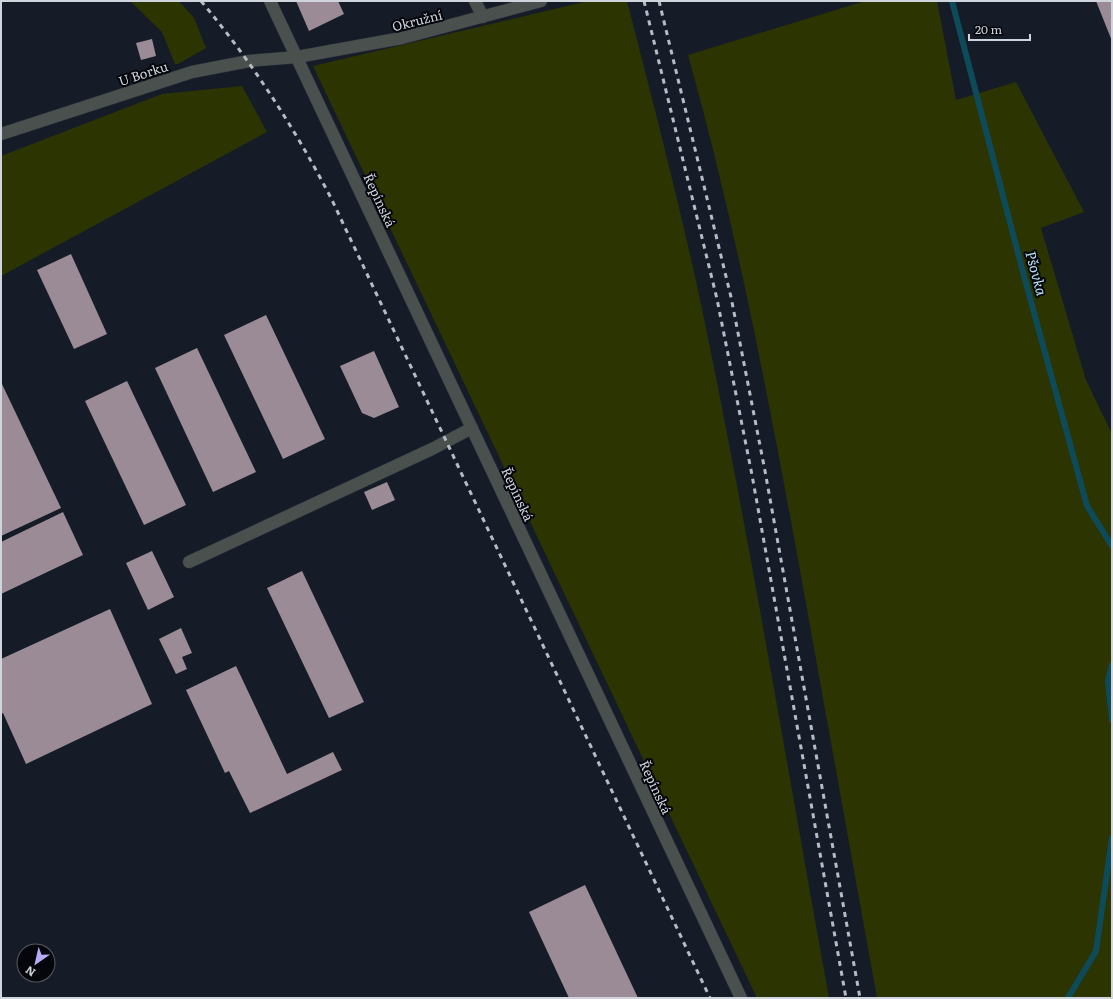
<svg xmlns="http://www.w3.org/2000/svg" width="1113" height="999" font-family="Literata,serif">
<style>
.green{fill:#2c3402}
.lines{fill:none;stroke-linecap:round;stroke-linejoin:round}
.stream{stroke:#0e4b5a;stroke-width:6}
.building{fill:#9b8b96}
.minor-casing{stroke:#303640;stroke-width:13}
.minor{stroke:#49504d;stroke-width:12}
.rail{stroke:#b7bbc4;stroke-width:3;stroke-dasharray:5 5;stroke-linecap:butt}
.labels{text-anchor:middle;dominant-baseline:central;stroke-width:4;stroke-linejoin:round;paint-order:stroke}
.street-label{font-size:13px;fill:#d0d4dc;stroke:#05060b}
.water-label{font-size:14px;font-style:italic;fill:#b5e6f4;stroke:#05060b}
</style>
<rect width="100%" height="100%" fill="#161c27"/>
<g class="green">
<polygon points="130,1 179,1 194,18 206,48 178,64 175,64 162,32"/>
<path d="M588,1H627C653,102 679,202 701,304C749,534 787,767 829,998H757L313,66Z"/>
<path d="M865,1H937L956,100L1016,82L1084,212L1041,228L1086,380L1112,434V998H877C853,865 829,731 805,598C772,416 738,233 688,55Z"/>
<polygon points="242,86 267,132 1,276 1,156 162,94"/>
</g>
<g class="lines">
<g class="stream">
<polyline points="952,1 1024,276 1087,506 1112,546"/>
<polyline points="1112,665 1108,681 1112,720"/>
<polyline points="1068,998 1096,951 1112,838"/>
</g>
</g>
<g class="building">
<polygon points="296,1 338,1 344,14 309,31"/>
<polygon points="1096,1 1112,1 1112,41"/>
<polygon points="152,39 156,56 141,60 136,43"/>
<polygon points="71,254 107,334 74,349 37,270"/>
<polygon points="266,315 325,439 283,459 224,335"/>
<polygon points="197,348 256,472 213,492 155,368"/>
<polygon points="374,351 399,407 374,418 362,413 340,366"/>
<polygon points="127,381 186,505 144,525 85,401"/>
<polygon points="1,382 61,508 1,536"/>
<polygon points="387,482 395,500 372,510 364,492"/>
<polygon points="63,512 83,555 1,594 1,542"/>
<polygon points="152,551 174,597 148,610 126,563"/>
<polygon points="302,571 364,702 329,718 267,588"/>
<polygon points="110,609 152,704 26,764 3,713 1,714 1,659"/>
<polygon points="181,628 192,653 182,657 187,669 176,674 159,639"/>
<polygon points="236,666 287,774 333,752 342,770 250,813 229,771 225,773 186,690"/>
<polygon points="585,885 638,998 569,998 529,912"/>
</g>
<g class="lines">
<g class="minor-casing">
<g id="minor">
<polyline points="270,1 741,998"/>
<polyline points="475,1 483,17"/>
<polyline points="1,134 192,72 249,61 297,57 402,38 541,1"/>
<polyline points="189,562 432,449 472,428"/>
</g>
</g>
<use href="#minor" class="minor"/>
<g class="rail">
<path d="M201,1C252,62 294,127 331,198L710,998"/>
<polyline points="644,1 717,299 752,475 846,998"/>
<polyline points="659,1 731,297 765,471 860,998"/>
</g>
</g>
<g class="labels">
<g class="street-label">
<text transform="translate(417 20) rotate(-14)">Okružní</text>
<text transform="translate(143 73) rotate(-18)">U Borku</text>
<text transform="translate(380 200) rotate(65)">Řepínská</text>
<text transform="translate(518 494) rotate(65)">Řepínská</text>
<text transform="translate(656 787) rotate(65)">Řepínská</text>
</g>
<g class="water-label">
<text transform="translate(1037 273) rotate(75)">Pšovka</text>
</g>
</g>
<rect width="1113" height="999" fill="none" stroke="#d0d4dc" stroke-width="4"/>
<g transform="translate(36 963) rotate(214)"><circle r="19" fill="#05060b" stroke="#56585f"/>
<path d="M0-3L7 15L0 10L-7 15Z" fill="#b7abf8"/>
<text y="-6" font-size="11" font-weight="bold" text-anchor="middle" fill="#d0d4dc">N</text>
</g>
<path d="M969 34v6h61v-6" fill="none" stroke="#d0d4dc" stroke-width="2"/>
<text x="975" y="34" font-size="12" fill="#d0d4dc" stroke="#05060b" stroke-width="3" paint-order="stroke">20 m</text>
</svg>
